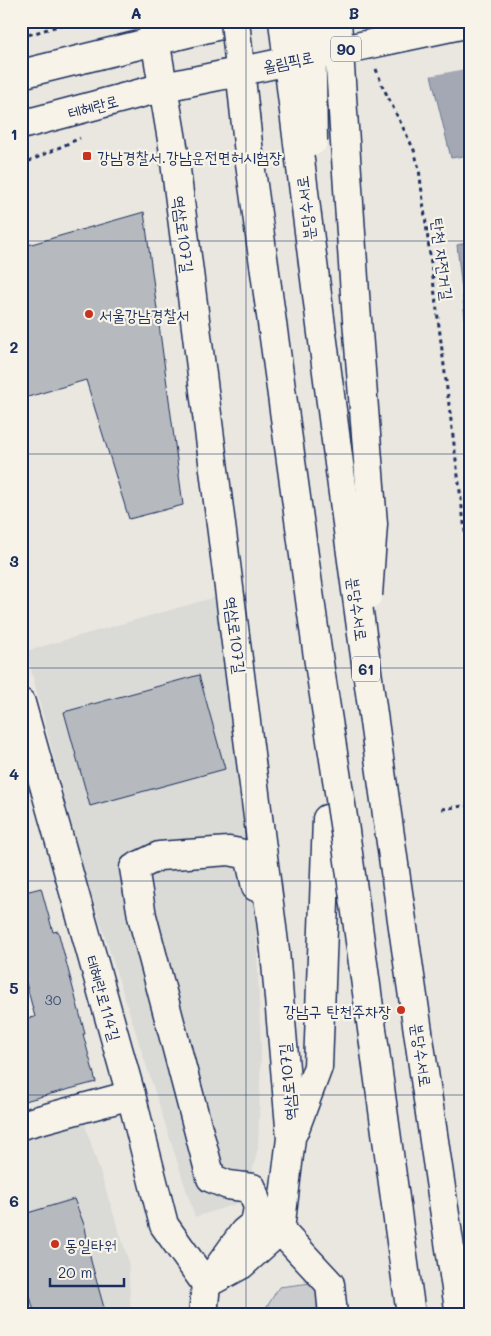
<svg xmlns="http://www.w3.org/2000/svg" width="491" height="1336" font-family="Mali,'Poor Story',sans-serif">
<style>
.built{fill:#dadad6}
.green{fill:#cbcccd;stroke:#737e96}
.water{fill:#a3a8b4;stroke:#6d7892}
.pier{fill:#eae7e0}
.building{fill:#b6babf;stroke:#1b2f5e}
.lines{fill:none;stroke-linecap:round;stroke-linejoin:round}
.minor-casing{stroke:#1b2f5e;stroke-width:31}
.major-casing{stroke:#1b2f5e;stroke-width:31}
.path{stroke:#1b2f5e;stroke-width:3;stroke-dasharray:4 4;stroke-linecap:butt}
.minor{stroke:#f7f3e8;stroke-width:28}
.major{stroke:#f7f3e8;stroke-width:28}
.major-bridge-casing{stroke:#1b2f5e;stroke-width:31;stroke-linecap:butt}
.highway-bridge-casing{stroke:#1b2f5e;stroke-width:31;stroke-linecap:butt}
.major-bridge{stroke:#f7f3e8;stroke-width:28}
.highway-bridge{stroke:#f7f3e8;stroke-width:28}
.grid{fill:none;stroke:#1b2f5e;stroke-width:1;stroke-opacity:0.55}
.poi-dot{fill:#c8321e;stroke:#f7f3e8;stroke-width:2}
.labels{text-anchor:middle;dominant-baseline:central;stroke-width:4.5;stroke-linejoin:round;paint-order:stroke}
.number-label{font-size:14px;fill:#425276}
.shield{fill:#f7f3e8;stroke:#5d6a87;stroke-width:1}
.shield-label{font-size:15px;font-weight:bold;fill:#1b2f5e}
.street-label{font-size:16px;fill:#1b2f5e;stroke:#f7f3e8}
.poi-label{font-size:16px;fill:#1b2f5e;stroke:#f7f3e8;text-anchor:start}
.neatline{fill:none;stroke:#1b2f5e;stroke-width:2}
.grid-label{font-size:16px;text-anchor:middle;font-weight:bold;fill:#1b2f5e}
</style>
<rect width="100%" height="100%" fill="#eae7e0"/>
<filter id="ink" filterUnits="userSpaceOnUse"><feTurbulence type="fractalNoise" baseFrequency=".02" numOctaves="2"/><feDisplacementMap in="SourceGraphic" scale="10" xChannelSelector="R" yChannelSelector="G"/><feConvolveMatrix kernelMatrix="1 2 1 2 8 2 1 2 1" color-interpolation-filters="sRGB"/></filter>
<g filter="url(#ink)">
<g class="built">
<polygon points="223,595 254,879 261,1049 258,1148 245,1201 195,1217 82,865 26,651"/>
<polygon points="84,1122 128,1259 131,1315 21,1315 21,1139"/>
</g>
<polygon class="green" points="311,1283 323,1300 322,1315 262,1315 279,1287"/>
<g class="water">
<polygon points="418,21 470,21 470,155 451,158"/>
<polygon points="470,242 470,364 457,245"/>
</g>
<polygon class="pier" points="416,21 470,21 470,68 429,76"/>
<g class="building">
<polygon points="144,212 183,505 129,519 86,380 21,399 21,247"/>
<polygon points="199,675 225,769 90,806 64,712"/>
<polygon points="41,888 53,932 58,931 85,1034 83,1034 96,1082 21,1102 21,1019 35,1017 21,964 21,893"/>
<polygon points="74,1199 85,1227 91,1261 106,1315 35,1315 21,1263 21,1215"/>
</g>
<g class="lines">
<g class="minor-casing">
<g id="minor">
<polyline points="152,21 173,146 275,951 291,1138 280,1230 241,1265 206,1284"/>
<polyline points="21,703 131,1095 164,1225 206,1284"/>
<polyline points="21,1125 131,1095"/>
<polyline points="294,1131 318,1067 327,819"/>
<polyline points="280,1230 330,1284 333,1315"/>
<polyline points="213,1275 244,1232 255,1223 258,1208 252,1188 228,1185 211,1178 142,916 134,868 159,856 229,851 249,855 256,887"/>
<polyline points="203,1315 206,1284"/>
</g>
</g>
<g class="major-casing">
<g id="major">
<polyline points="21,74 237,21"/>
<polyline points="21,125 164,87 223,75"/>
</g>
</g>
<g class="path">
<polyline points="21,37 75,21"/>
<polyline points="376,69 383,87 414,150 419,169 470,570"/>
<polyline points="21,165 80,138"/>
<polyline points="442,809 470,805"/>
</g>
<use href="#minor" class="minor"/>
<use href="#major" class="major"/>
<g class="major-bridge-casing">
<polyline id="major-bridge" points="223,75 470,23"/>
</g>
<g class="highway-bridge-casing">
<g id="highway-bridge">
<polyline points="235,21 250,163 317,650 344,824 411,1315"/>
<path d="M283,21C335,453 395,884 460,1315"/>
<polyline points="311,21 313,141"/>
<polyline points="337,21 355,294 373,524 368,595"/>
</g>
</g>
<use href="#major-bridge" class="major-bridge"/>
<use href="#highway-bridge" class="highway-bridge"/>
</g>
</g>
<path class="grid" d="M246,21V1315M21,241H470M21,454H470M21,668H470M21,881H470M21,1095H470"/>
<g class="poi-dot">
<rect x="82" y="151" width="10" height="10" rx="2.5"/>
<circle cx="89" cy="314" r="5"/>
<circle cx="401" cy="1010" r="5"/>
<circle cx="55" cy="1244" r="5"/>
</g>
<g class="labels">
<g class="number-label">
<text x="53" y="999">30</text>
</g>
<g class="shield">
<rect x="331" y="36.5" width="30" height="25" rx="4"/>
<rect x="352" y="656.5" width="28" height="25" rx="4"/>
</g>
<g class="shield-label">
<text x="346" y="49">90</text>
<text x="366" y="669">61</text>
</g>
<g class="street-label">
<text transform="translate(288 61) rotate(-12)">올림픽로</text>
<text transform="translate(93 106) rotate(-15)">테헤란로</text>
<text transform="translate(305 208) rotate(-97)">분당수서로</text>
<text transform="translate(184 234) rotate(83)">역삼로107길</text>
<text transform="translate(443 259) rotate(83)">탄천 자전거길</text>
<text transform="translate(358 609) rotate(82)">분당수서로</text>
<text transform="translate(236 635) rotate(83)">역삼로107길</text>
<text transform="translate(104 998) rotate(74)">테헤란로114길</text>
<text transform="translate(422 1055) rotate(82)">분당수서로</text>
<text transform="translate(287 1082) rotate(-95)">역삼로107길</text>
</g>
<g class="poi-label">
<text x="97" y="156">강남경찰서.강남운전면허시험장</text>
<text x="99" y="314">서울강남경찰서</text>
<text x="391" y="1010" text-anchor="end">강남구 탄천주차장</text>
<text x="65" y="1244">동일타워</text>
</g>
</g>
<rect width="491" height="1336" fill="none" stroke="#f7f3e8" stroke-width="55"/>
<path d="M50 1278v8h74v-8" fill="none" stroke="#1b2f5e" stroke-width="2.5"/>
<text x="58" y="1278" font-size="15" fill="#1b2f5e" stroke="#f7f3e8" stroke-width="4" paint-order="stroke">20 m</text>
<rect x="28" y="28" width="436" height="1280" class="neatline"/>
<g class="grid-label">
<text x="136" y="19">A</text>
<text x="354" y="19">B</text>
<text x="14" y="140">1</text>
<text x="14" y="353">2</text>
<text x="14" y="567">3</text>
<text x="14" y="780">4</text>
<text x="14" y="994">5</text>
<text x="14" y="1207">6</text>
</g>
</svg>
